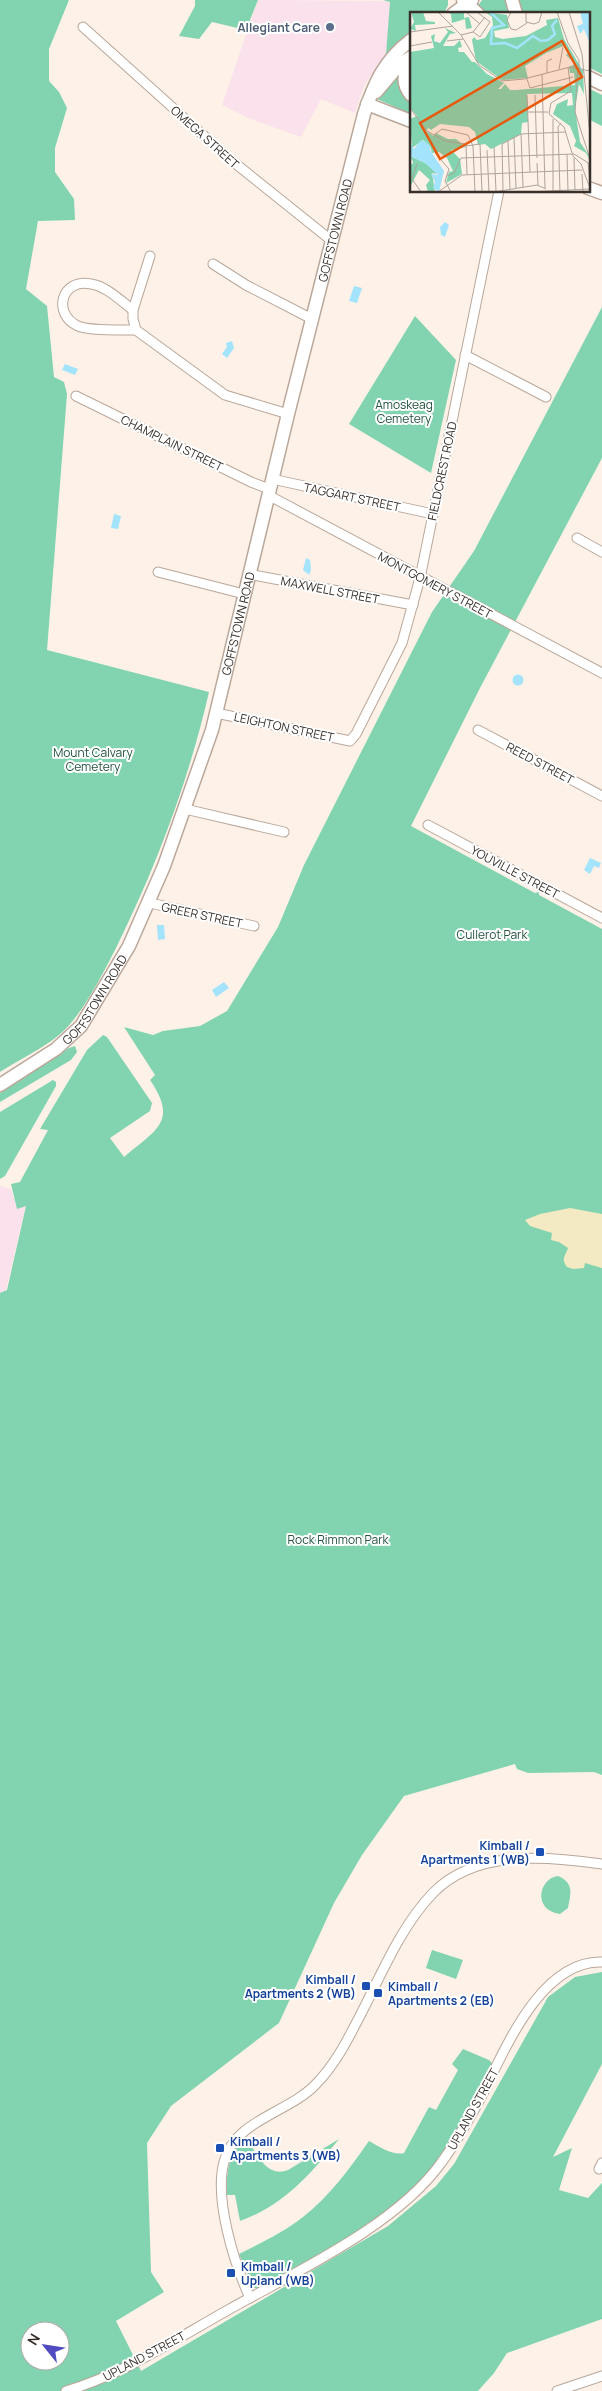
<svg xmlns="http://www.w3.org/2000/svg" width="602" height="2391" font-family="Manrope,sans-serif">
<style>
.commercial{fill:#fae1eb}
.green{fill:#81d4af;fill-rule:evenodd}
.sand{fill:#f3eac4}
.water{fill:#a3e3fc}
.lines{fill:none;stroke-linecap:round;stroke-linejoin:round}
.street-casing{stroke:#baa799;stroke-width:11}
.secondary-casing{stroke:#baa799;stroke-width:15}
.street{stroke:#fff;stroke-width:9}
.secondary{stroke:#fff;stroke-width:12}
.service-dot{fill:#5c6f8a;stroke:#fff;stroke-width:2}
.transit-dot{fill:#1a4fb4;stroke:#fff;stroke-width:2}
.labels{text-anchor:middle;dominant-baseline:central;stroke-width:4;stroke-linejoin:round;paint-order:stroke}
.service-label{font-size:12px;font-weight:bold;fill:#4e5e75;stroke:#fff;text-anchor:end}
.street-label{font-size:12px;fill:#38302b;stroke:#fff}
.park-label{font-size:12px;fill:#245340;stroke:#fff}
.transit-label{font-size:12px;font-weight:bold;fill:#164399;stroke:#fff;text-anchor:start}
.inset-river{fill:none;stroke:#a3e3fc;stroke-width:2.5}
.inset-road{fill:none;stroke:#aea49c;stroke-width:1}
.view{fill:#e8590c;fill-opacity:0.15;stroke:#e8590c;stroke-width:2.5}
.inset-edge{fill:none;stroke:#38302b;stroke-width:2.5}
</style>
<rect width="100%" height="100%" fill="#fdf1e8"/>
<g class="commercial">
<polygon points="258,0 391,1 386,54 364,86 355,113 321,99 301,137 248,118 222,105"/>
<polygon points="0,1186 11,1189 17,1208 26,1205 0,1315"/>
</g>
<g class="green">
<path d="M0,0H69L49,49V81L59,92L67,108L55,148V172L74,199L75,220L38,221L26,289L47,306L54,377L64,382L67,394L47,650L209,692C189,780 156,867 116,948C103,973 90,1000 71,1023C54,1044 23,1057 0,1072Z"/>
<polygon points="195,0 258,0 246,30 212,22 199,39 179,36 195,6"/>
<polygon points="383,0 448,0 448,5 444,14 411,14 411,33 386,54 390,2"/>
<polygon points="482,0 507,0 511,14 485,14 477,7"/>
<polygon points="517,0 602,0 602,74 588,67 588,14 522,14"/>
<polygon points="404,67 401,83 411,102 411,114 377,99 389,81"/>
<polygon points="588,88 602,95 602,126 588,119"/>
<path d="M602,307V458L480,688L411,826L535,893L539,892V895L602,929V1775L594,1772L528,1773L517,1769L515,1764L404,1796L362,1855L334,1903L279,2023L171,2106L147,2143L151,2272L164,2292L116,2321L141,2371L388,2226L436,2186L454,2164L548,1997L575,1977L602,1972V2064L553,2157L572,2148L559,2190L588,2198L602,2183V2319L507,2353L494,2373L478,2391H0V1293L7,1290L26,1206L17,1209L11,1184L20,1182L48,1130L40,1129L87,1050L103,1035L107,1037L152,1103L150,1111L110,1138L124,1157C155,1130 179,1122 150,1080L155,1075L124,1027L153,1035L163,1031L200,1026L227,1011L278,927L304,865L432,612L474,551ZM30,2331H60V2361H30Z"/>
<polygon points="415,316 456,360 431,473 349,424"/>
<polygon points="75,1046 77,1052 71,1060 0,1102 0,1093 69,1048"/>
<polygon points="53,1080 56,1082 56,1086 5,1176 0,1179 0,1112"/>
<path d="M558,1876C574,1883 571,1893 568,1908L560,1914C532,1910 539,1878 558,1876Z"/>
<polygon points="432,1950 463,1960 456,1979 426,1968"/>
<path d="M463,2049L489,2060L493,2064L460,2129L429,2174L377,2220L325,2253L258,2289L253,2287L239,2254C261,2243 284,2232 303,2217C329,2197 350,2168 369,2141C380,2147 393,2156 404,2153L429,2107L436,2110L458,2070L452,2064Z"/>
<path d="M339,2139C311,2174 283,2206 240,2221L235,2195H227C226,2179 228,2144 248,2141C258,2155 267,2178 288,2170Z"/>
</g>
<path class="sand" d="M570,1208L602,1214V1268L585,1263L584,1268L573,1269L567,1267C561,1258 565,1257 568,1248L559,1242L551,1240L552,1233L530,1226L525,1220L540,1214Z"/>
<g class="water">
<polygon points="445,222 449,225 445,237 441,235 440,227"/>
<polygon points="354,286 362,288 357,303 349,301"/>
<polygon points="232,341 234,348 227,358 222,354 227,347 226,343"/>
<polygon points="65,364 78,369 75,375 62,370"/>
<polygon points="114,514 121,516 118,529 111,528"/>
<polygon points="306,558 310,560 311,570 309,575 303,570"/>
<circle cx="518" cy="680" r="5.5"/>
<polygon points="590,858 601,863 599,868 594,866 590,874 584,870"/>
<polygon points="157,925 164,925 165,939 158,940"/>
<polygon points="224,982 229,988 216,997 212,990"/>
</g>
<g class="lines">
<g class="street-casing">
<g id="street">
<polyline points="83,27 231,160 332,241"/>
<polyline points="150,256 133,310 133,319 136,330 225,395 288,414"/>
<polyline points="213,264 246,285 312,319"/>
<path d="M133,310C121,301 106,286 91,284C61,278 52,314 78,326C88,331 124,330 136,330"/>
<polyline points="465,355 546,397"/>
<polyline points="76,396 251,482 269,489"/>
<polyline points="272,479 433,514"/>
<polyline points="268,495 602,673"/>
<polyline points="577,538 602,552"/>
<polyline points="158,572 244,594"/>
<polyline points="248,574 413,605"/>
<polyline points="216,713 350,741 356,734 402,643 420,578 499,191"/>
<polyline points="478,730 602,796"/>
<polyline points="185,809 284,832"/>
<polyline points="428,825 602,918"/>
<polyline points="150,903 254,926"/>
<polyline points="599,2169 602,2163"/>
<path d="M250,2298C234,2263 214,2199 224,2162C235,2119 290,2113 317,2083C338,2061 351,2033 365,2006C384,1968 403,1924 433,1893C476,1849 547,1856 602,1864"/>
<path d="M66,2391C124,2374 176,2339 228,2310C295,2272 396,2226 441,2163C456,2143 468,2121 480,2099C504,2052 540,1960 602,1962"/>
<polyline points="557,2391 602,2376"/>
</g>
</g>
<g class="secondary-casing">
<g id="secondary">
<polyline points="463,0 478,14"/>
<polyline points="512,0 516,14"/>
<polyline points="453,14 472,0"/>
<path d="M411,62C403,73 402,84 411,95"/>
<polyline points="588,77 602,84"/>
<polyline points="376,92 399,65 411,57"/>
<polyline points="367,104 411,121"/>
<polyline points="588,188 602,193"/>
<path id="s1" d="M0,1085L56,1049L81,1026L129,946L164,866L212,730L288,414L364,114C374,84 384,60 411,40"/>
</g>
</g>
<use href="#street" class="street"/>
<use href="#secondary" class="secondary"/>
</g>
<circle class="service-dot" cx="330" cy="27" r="5"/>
<g class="transit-dot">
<rect x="535" y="1847" width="10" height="10" rx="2.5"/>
<rect x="361" y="1981" width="10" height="10" rx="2.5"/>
<rect x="373" y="1988" width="10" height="10" rx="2.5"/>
<rect x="215" y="2143" width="10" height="10" rx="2.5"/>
<rect x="226" y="2268" width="10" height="10" rx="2.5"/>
</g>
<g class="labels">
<g class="service-label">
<text x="320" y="27">Allegiant Care</text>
</g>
<g class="street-label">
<text transform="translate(205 137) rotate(42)">OMEGA STREET</text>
<text stroke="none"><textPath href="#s1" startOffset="940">GOFFSTOWN ROAD</textPath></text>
<text transform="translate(172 443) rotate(26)">CHAMPLAIN STREET</text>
<text transform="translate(442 471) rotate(-78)">FIELDCREST ROAD</text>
<text transform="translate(352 497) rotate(12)">TAGGART STREET</text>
<text transform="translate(435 585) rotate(28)">MONTGOMERY STREET</text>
<text transform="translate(330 590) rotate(11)">MAXWELL STREET</text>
<text stroke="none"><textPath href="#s1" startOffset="535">GOFFSTOWN ROAD</textPath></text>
<text transform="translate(284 727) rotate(12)">LEIGHTON STREET</text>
<text transform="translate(540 763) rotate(28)">REED STREET</text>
<text transform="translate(515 872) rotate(28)">YOUVILLE STREET</text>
<text transform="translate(202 915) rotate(12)">GREER STREET</text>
<text stroke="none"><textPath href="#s1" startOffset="130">GOFFSTOWN ROAD</textPath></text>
<text transform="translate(473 2109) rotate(-61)">UPLAND STREET</text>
<text transform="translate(144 2356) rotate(-28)">UPLAND STREET</text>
</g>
<g class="park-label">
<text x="404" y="404">Amoskeag<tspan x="404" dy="14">Cemetery</tspan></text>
<text x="93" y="752">Mount Calvary<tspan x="93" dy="14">Cemetery</tspan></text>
<text x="492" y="934">Cullerot Park</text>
<text x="338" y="1539">Rock Rimmon Park</text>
</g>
<g class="transit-label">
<text x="530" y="1845" text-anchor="end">Kimball /<tspan x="530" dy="14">Apartments 1 (WB)</tspan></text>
<text x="356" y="1979" text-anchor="end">Kimball /<tspan x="356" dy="14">Apartments 2 (WB)</tspan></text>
<text x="388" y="1986">Kimball /<tspan x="388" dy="14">Apartments 2 (EB)</tspan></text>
<text x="230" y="2141">Kimball /<tspan x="230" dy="14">Apartments 3 (WB)</tspan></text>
<text x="241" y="2266">Kimball /<tspan x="241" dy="14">Upland (WB)</tspan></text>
</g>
</g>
<g transform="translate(410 12)">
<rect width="180" height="180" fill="#fdf1e8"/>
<path d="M1,0H13L16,9L25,10V12L5,13L6,19L0,17L4,10ZM36,0H54V6L59,5L62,16L56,17L55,7L42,11L41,2ZM75,0L97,3L99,16L84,19L85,25L93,27L116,24L137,13L136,8L148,6L154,27L173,59L174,82L169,72L165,97L170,130L178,142L180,149L176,141L164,134L166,129L160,114L143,102L147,92L158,87L157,94L163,93L162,81L117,82L118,110L112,111L111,122L81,137L75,132L68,133L65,120L59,115L30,112L21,118L18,116L16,119L24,124L26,121L38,127H46L56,135L41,138L50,147L52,162L36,171L39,160L43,159L37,146L29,140L22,141L20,134L13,128L2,136L0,107L7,104L0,96V40L24,36L21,24L25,22L24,29L30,31L38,20L35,16L46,21L40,22L33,34H44L50,28L52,35L48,36L49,40H54L62,50H65L77,62L94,71L88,77H91L95,72L100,78H106L165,73L164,61H160L159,55L165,52L156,43L159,40L156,33L136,41L115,54L118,66L92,68L66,49L62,28L64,25L67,28L75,26L83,13L82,5ZM0,144L17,152L27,162L22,161L25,180H18L16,173L20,168L9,158L0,175V151L3,152V150Z" fill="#81d4af"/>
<path d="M170,0H180V32L174,17L170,22L167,14L173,12ZM10,129H15L20,134V138L34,159L29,180L23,176L25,170L21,162L28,163L15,151L0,144V131L4,137Z" fill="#a3e3fc"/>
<path class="inset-river" d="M80,0L94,13L82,16L81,32L95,31L107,36L123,24L131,29L138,28L145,22L142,14L147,8"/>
<path class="inset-road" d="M28,0L51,23L69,53L92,69L114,67L160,55L180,59M56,0L70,12M101,0L97,8L101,17L106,18L117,11M116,0V10L124,12L129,10L132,0M147,0L158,31L169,48V57M159,0L172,42L180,123M0,20L43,14M63,20L70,25L80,10L67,0M51,23L63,20L75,5M37,29L53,27M0,34L22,30M158,55L161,79L141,91L139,102L154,115L163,144L171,152L180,176M168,56L165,100L180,147M149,57L153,35M137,61V49L142,47M132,62L135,176M117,67L120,76L163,65M117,83L120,160M125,83L127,146M0,96L17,119L35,129L56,132L57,162M118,100H138M143,107V180M111,122L113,175M24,123L32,117L58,123L63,134L65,180M104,125L106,176M98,129L100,177M56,134L70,132L72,180M84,135L86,179M77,138L79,180M25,141L39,157L35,169L41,180M157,142L158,179M164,146L165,178M127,151L128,173M178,151L180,170M7,152L2,167L11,180M172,162L173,180M37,164L44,161L51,146L164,142L180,152M93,178L92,132L111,122L156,120M28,180L52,163L172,158M84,180L127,173L136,177M119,180L180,177M150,180L148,115L151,111"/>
<path class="view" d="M152,29L172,65L30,147L10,111Z"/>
<rect width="180" height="180" class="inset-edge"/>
</g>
<g transform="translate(45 2346) rotate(300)"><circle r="24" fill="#ffffff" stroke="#afacaa"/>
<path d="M0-4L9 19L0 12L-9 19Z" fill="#514bc2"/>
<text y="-8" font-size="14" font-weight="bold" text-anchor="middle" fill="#38302b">N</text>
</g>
</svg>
